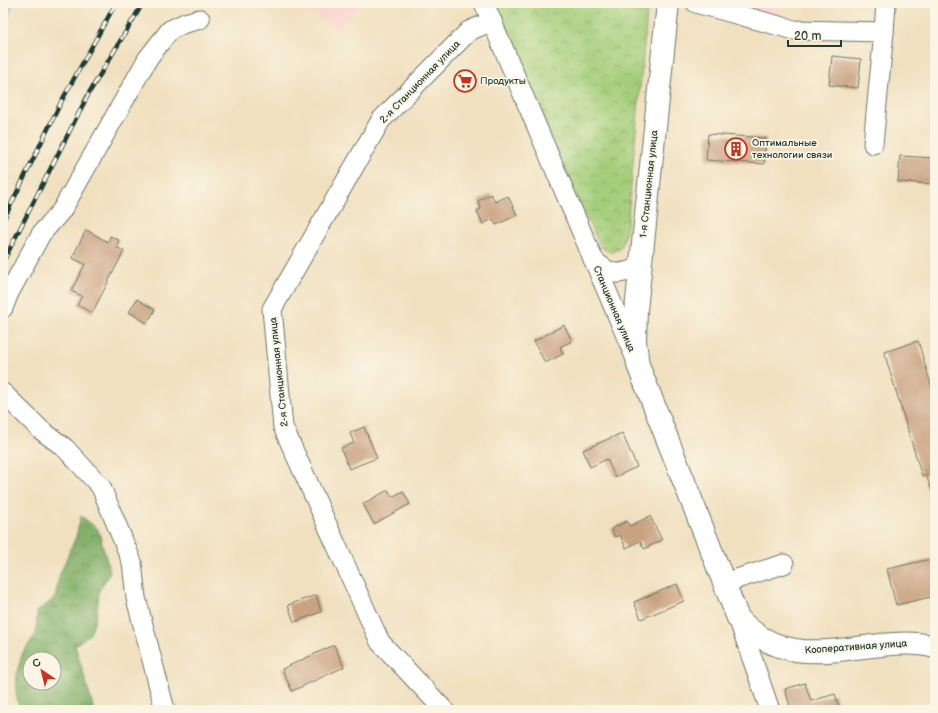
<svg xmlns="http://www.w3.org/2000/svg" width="938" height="713" font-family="'Balsamiq Sans',sans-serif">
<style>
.built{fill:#f7d0cb}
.industrial{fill:url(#industrial-furrows)}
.forest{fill:url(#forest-crowns);stroke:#51774f;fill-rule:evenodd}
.park{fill:url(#park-crowns);stroke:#628657}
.building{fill:#c9a281}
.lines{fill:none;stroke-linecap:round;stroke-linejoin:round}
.minor-casing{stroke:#687665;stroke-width:21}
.major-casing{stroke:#687665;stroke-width:24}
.minor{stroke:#fff;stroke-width:19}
.major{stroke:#fff;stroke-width:22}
.rail-casing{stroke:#1f3d34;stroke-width:4.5}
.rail{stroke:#fcf5e5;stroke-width:3;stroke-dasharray:9;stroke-linecap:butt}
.labels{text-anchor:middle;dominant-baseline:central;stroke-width:3.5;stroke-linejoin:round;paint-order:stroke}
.poi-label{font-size:10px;fill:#1f3d34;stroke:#fcf5e5;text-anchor:start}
.street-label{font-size:10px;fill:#1f3d34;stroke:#fcf5e5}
</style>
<defs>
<pattern id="industrial-furrows" width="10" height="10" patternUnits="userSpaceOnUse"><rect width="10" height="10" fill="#d2bec2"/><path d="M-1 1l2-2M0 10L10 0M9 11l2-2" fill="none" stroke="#aa9c9e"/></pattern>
<pattern id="forest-crowns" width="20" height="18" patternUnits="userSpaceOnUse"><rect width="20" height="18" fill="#83b16a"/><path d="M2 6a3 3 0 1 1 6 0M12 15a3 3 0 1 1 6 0" fill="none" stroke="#6b9158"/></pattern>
<pattern id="park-crowns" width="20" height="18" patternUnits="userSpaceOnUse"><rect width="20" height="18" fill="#a4ce7a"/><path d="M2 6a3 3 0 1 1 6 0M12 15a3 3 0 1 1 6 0" fill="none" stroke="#85a865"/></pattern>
</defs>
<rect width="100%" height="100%" fill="#fcf5e5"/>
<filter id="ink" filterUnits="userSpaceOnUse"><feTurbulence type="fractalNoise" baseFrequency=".025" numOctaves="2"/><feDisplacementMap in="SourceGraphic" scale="8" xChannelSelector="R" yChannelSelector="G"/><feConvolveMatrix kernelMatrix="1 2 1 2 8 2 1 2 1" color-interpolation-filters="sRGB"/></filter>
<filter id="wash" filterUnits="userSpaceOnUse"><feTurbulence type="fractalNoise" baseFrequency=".012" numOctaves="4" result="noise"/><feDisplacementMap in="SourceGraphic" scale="16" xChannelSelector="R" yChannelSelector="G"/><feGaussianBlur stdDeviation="0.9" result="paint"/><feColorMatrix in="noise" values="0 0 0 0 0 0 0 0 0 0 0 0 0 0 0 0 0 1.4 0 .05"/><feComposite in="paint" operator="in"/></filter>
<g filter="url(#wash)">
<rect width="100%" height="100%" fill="#f0e0bf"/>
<g class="built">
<polygon points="301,3 363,3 336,30"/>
<polygon points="724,3 781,3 778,20"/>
</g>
<polygon class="industrial" points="3,3 14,3 3,40"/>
<path class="forest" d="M81,516L98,529L110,572L99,591L97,613L90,634L75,645L94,710H20L16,694L17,672L23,652L36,634L37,612L55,598L59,576L76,537ZM30,659H54V683H30Z"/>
<polygon class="park" points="494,3 648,3 627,226 622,246 612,253 602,248 587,220"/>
<g id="blocks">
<g class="building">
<polygon points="832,56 861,59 858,88 829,85"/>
<polygon points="708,134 766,138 764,164 706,160"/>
<polygon points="900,156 935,158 933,184 898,182"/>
<polygon points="491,194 495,202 508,196 517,215 496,225 493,219 483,224 477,211 481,209 478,201"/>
<polygon points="86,230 108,242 110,236 119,240 116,247 124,251 92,313 77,305 82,296 71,291 85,264 72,258"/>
<polygon points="137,299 155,310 147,323 129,312"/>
<polygon points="564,325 572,341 560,347 563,354 545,363 534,341"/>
<polygon points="918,341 935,398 935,502 926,474 922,476 884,352"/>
<polygon points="364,427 377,458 349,469 341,448 354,443 350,433"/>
<polygon points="622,433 637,467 615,477 607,459 590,467 583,450"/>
<polygon points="388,490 392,497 403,491 410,504 374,524 363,504"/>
<polygon points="650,516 662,540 644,549 640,541 626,548 620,535 615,537 611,529 627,521 630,526"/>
<polygon points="935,558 935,596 896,605 887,569"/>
<polygon points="677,584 684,601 641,619 634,602"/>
<polygon points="316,595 321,612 294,622 288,605"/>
<polygon points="334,645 344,667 292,691 282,669"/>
<polygon points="805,683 811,701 835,694 840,710 791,710 785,689"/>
</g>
</g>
</g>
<g filter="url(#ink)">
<use href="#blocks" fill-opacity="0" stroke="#687665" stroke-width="1"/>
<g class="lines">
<g class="minor-casing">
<g id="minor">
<polyline points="484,3 635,357"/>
<polyline points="696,3 794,30 884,32 886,3"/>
<polyline points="873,144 884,32"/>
<path d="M593,259C610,276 618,276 640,267"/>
<polyline points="3,308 9,293 41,234 62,210 148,58 170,30 185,23 200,19"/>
<polyline points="3,393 41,430 65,448 101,487 132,562 136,598 165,710"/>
<polyline points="724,583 784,564"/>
<polyline points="738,618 770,710"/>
<polyline points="444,710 380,642 283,427 272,309 381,120 469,31 492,21"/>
</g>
</g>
<g class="major-casing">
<path id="major" d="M668,3L636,310L635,341L638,365L738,618C780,664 826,651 881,645C899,643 917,642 935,647"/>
</g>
<use href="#minor" class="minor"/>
<use href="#major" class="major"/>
<g class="rail-casing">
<g id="rail">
<polyline points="3,221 61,102 116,3"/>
<polyline points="3,262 89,93 143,3"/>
</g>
</g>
<use href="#rail" class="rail"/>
</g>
</g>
<defs>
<g id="supermarket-ring" transform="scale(1.15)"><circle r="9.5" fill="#fcf5e5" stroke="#c8321e" stroke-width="1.5"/><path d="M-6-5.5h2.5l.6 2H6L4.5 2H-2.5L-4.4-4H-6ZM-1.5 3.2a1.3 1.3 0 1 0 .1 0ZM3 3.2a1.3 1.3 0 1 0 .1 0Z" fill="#c8321e"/></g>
<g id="building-ring" transform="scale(1.15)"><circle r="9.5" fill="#fcf5e5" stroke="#c8321e" stroke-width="1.5"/><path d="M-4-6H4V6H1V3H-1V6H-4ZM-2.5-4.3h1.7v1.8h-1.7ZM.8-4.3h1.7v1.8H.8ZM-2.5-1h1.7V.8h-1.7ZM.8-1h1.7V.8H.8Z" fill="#c8321e"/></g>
</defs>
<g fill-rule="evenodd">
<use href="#supermarket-ring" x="465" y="81"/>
<use href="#building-ring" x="736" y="149"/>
</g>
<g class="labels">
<g class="poi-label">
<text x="480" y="81">Продукты</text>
<text x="752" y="143">Оптимальные<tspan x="752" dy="12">технологии связи</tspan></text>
</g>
<g class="street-label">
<text transform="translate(420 82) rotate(-46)">2-я Станционная улица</text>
<text transform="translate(649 184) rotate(-84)">1-я Станционная улица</text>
<text transform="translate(614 309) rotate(67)">Станционная улица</text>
<text transform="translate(279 372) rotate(-96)">2-я Станционная улица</text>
<text transform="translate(856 647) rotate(-4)">Кооперативная улица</text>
</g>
</g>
<rect width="938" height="713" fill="none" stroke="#fcf5e5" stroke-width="16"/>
<g transform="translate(42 671) rotate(325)"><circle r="19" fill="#fcf5e5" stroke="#a4ab9e"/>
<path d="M0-3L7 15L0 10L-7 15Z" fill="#c8321e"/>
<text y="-6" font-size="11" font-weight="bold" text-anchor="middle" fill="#1f3d34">С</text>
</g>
<path d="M788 40v6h53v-6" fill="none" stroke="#1f3d34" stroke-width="2"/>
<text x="794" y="40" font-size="12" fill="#1f3d34" stroke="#fcf5e5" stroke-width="3" paint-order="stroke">20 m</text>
</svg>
